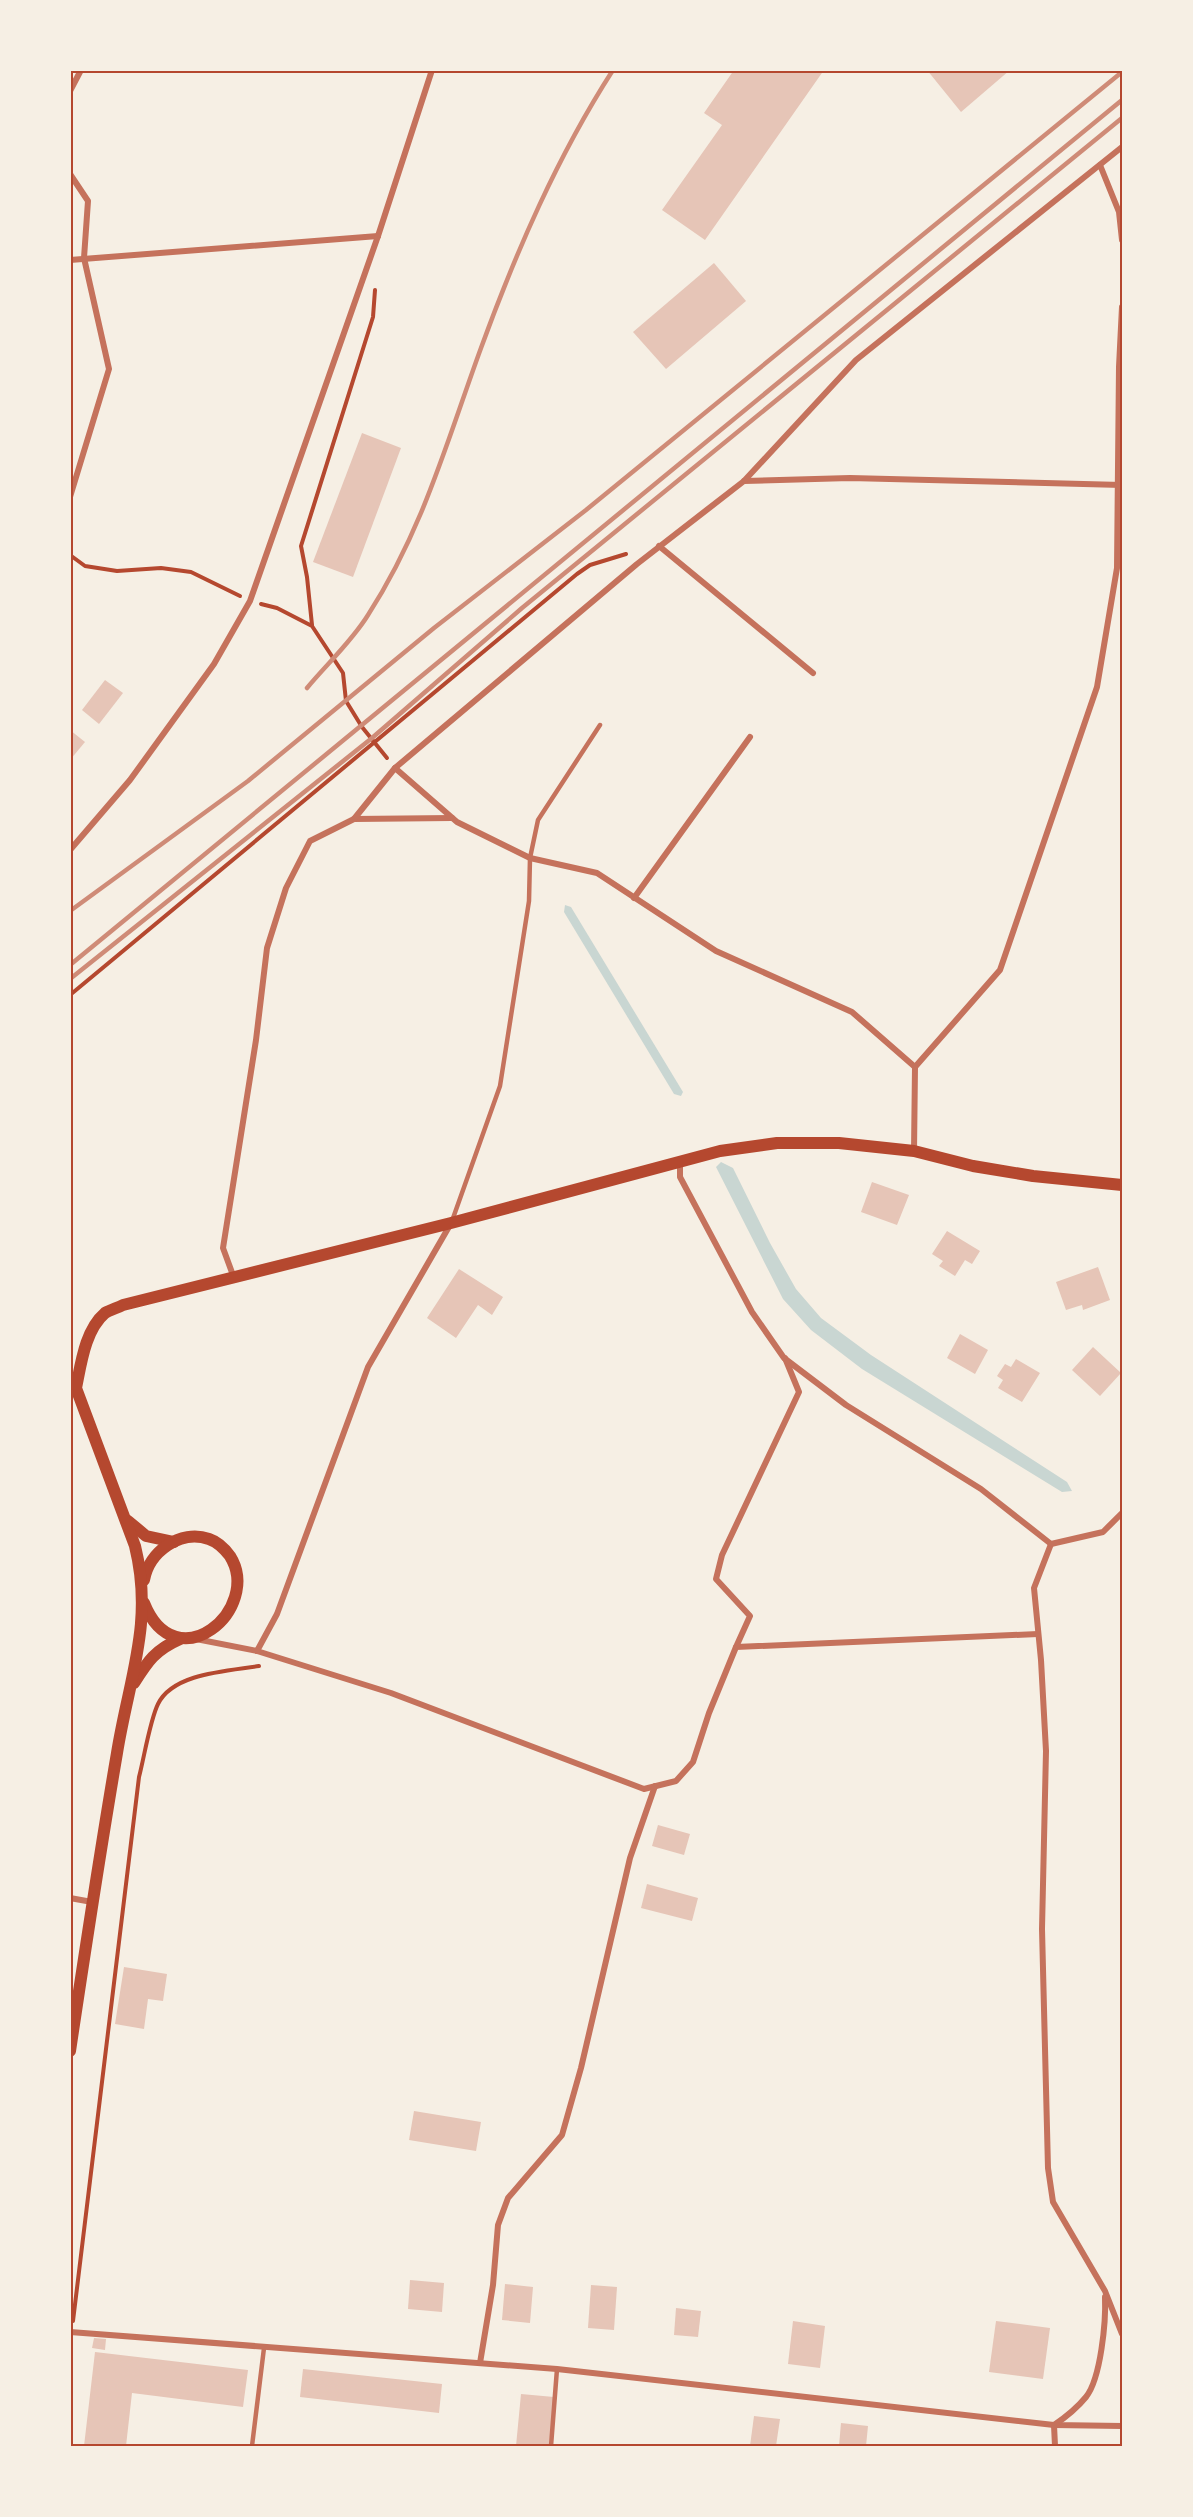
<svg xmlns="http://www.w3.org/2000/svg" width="1193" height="2517" font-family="'Source Serif 4',serif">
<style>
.water{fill:#c9d6d2}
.building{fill:#e6c5b7}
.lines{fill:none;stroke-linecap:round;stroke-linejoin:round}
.path{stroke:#b5482f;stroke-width:4}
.service{stroke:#c5725c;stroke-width:4.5}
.minor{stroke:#c5725c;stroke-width:6}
.secondary{stroke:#b5482f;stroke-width:12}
.rail{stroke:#cf8b77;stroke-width:4.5}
.neatline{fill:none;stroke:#b5482f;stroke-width:2}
</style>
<rect width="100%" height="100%" fill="#f6efe4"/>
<g class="water">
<polygon points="565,905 571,907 683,1092 681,1096 674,1094 564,912"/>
<polygon points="721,1162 733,1168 770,1243 796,1289 821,1318 871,1355 1067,1482 1072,1491 1062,1492 862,1369 811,1330 783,1299 716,1167"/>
</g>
<g class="building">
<polygon points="734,70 824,70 705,240 662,210 722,125 704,113"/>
<polygon points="927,70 1010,70 961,112"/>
<polygon points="714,263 746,301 666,369 633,332"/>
<polygon points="362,433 401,448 353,577 313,562"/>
<polygon points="105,680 123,693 99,724 82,710"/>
<polygon points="70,730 85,742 70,760"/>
<polygon points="872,1182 909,1195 897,1225 861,1212"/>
<polygon points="947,1231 980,1251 972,1264 965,1260 955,1276 939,1266 943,1261 932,1254"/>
<polygon points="1098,1267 1110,1300 1083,1310 1082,1305 1066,1310 1056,1282"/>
<polygon points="459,1269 503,1297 492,1315 478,1305 456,1338 427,1318"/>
<polygon points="960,1334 988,1350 975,1374 947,1358"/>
<polygon points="1093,1347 1121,1373 1100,1396 1072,1370"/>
<polygon points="1016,1359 1040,1373 1022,1402 998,1388 1003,1380 997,1376 1005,1364 1011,1367"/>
<polygon points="658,1825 690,1834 684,1855 652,1846"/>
<polygon points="647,1884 698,1898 692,1921 641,1908"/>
<polygon points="124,1967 167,1974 163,2001 148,1999 144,2029 115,2024"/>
<polygon points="414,2111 481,2122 476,2151 409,2140"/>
<polygon points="410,2280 444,2283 442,2312 408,2309"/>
<polygon points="505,2284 533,2287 530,2323 502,2320"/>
<polygon points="591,2285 617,2287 614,2330 588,2328"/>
<polygon points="676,2308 701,2311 698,2337 674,2335"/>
<polygon points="793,2321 825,2326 820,2368 788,2364"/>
<polygon points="996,2321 1050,2328 1043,2379 989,2372"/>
<polygon points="94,2338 106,2339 105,2350 92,2348"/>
<polygon points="95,2352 248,2370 243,2407 132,2393 126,2446 84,2446"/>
<polygon points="303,2369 442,2384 439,2413 300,2397"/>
<polygon points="521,2394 554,2397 549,2446 516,2446"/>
<polygon points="754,2416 780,2419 776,2446 750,2446"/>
<polygon points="841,2423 868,2426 866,2446 839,2446"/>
</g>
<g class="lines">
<g class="path">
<polyline points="70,555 85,566 117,571 161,568 191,572 240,596"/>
<polyline points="261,604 277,608 312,626 343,673 346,701 362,727 387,758"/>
<polyline points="312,625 307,577 301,546 373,317 375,290"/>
<polyline points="70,995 577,574 590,565 626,554"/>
<path d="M73,2321L139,1777C144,1758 150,1720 158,1704C173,1673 228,1671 259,1666"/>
</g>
<g class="service">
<polyline points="452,1221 500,1086 529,901 530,858 538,820 600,725"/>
<polyline points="252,2446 264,2348"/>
<polyline points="551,2446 557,2369"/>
</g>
<g class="minor">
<polyline points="70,91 81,70"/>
<polyline points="1100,165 1119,212 1122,240"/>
<polyline points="70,174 88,201 84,258 109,369 70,497"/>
<polyline points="70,260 378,236"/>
<polyline points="744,481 850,478 1122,485"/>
<polyline points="659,546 813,673"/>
<polyline points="395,768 637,564 744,481 856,360 1122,147"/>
<polyline points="354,819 452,818"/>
<polyline points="70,850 130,780 214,664 250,601 378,236 432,70"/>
<polyline points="634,898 750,737"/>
<polyline points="915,1067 1000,970 1097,687 1117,568 1119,367 1122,307"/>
<polyline points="680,1161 680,1177 752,1312 784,1358 846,1405 981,1489 1051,1544"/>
<polyline points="450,1225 368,1367 277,1614 257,1651 391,1693 644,1789 676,1781 693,1762 709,1713 736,1647 1038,1634"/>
<polyline points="234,1278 223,1248 256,1040 267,948 286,888 310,841 354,819 395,768 457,822 530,858 597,873 716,951 852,1012 915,1067 914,1151"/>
<polyline points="1051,1544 1034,1588 1041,1660 1046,1751 1042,1929 1048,2168 1053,2202 1105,2291 1122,2334"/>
<polyline points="1051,1544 1103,1532 1122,1513"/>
<polyline points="196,1639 257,1651"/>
<polyline points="736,1647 750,1616 716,1579 722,1555 799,1392 785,1358"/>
<polyline points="70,1898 92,1902"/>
<polyline points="70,2332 557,2369 1054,2425 1122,2426"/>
<polyline points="480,2363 493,2285 498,2225 508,2198 562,2135 581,2068 630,1858 655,1786"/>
<path d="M1055,2446L1054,2425C1066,2417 1077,2408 1086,2397C1101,2378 1106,2321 1105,2297"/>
</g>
<g class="secondary">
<polyline points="128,1521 146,1536 174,1542"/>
<path d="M144,1580C149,1552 180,1529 209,1539C218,1542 224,1548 230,1556C263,1609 176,1683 144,1603"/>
<path d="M134,1683C148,1661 155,1650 180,1639"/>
<path d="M70,2051C85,1951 100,1852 117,1753C129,1678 154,1623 135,1546L76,1388C81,1364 85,1330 105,1313C110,1310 117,1308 123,1305L451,1223L720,1151L777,1143H839L914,1151L973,1166L1033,1176L1122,1185"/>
</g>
<g class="rail">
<path d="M307,688C327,664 352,641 368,615C423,530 447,441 481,348C516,252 557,157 613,70"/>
<polyline points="70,911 248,781 434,628 586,510 1122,72"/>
<polyline points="70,965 1122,100"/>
<polyline points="70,979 372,738 522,608 1122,118"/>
</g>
</g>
<rect width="1193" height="2517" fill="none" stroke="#f6efe4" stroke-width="144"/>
<rect x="72" y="72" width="1049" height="2373" class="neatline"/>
</svg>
